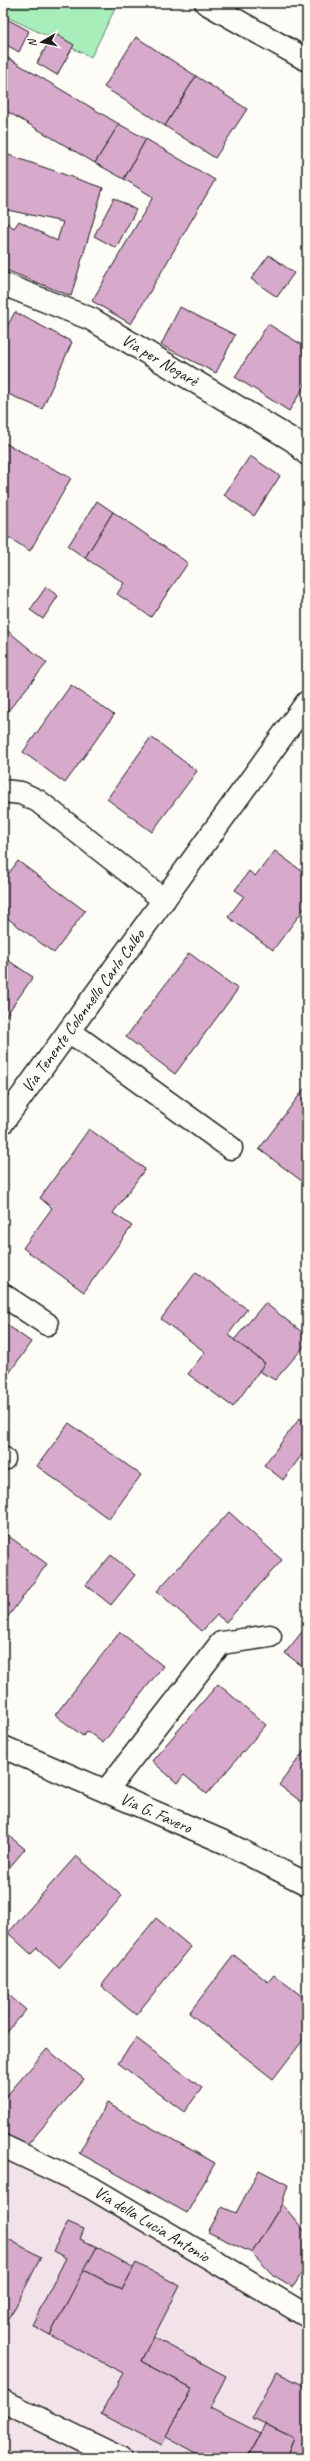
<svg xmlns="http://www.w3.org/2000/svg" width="310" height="2461" font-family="Caveat,sans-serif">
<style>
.built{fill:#f2e3ea}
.green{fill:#a7eebb;stroke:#62856c}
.building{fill:#d7aacc;stroke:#1c1c1c}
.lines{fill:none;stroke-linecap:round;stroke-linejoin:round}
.minor-casing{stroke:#1c1c1c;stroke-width:25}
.tertiary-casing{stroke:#1c1c1c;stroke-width:25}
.primary-casing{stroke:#1c1c1c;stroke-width:25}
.minor{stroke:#fdfcf7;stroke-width:22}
.tertiary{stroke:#fdfcf7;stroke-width:22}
.primary{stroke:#fdfcf7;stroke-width:22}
.labels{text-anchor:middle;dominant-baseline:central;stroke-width:3;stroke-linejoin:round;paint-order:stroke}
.street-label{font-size:17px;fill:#1c1c1c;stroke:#fdfcf7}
</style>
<rect width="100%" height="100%" fill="#fdfcf7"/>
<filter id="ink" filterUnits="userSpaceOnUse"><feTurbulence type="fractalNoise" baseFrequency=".025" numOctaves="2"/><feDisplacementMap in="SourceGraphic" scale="8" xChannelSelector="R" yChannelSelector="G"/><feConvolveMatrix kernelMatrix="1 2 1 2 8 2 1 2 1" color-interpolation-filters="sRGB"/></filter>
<g filter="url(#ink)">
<polygon class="built" points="3,2154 307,2307 307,2458 3,2458"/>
<polygon class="green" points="3,3 118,3 91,57 3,15"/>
<g class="building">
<polygon points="5,18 29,31 19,52 3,43 3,23"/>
<polygon points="54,33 74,45 57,75 37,63"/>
<polygon points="136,37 196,76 165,126 104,87"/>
<polygon points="3,55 119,124 95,163 3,109"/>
<polygon points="196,76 247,109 215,158 165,126"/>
<polygon points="119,124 146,139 124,179 95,163"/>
<polygon points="146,139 215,180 131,324 92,301 153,197 124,179"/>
<polygon points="3,153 103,188 71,296 3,269 3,220 14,228 19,221 57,241 63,222 3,209"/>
<polygon points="114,198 136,210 116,248 94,236"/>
<polygon points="269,255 294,273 277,297 251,279"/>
<polygon points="180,307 235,335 216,373 161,345"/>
<polygon points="15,312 72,342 42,409 6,393 3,387 3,334"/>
<polygon points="268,324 307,348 307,382 289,411 235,377"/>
<polygon points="3,442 71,478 30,551 3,534"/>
<polygon points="250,456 280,476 254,516 224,495"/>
<polygon points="97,501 113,512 85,558 68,546"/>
<polygon points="113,512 188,563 151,617 117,594 124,583 85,558"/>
<polygon points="46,587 58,596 43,619 30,610"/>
<polygon points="3,627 47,663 3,717"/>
<polygon points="71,685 114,715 65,783 23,752"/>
<polygon points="151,737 197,771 152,832 107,799"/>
<polygon points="275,851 307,875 307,905 273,950 228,917 244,896 235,890 249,871 255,876"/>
<polygon points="18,861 85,911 54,953 3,915 3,881"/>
<polygon points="189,953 238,989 175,1074 126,1037"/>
<polygon points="3,957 33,977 3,1020"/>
<polygon points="307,1085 307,1185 259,1149"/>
<polygon points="89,1129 145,1169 113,1213 132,1226 84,1292 23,1248 52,1208 40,1198"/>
<polygon points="196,1272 247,1309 228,1335 265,1363 233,1407 188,1374 205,1352 161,1319"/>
<polygon points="265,1303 307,1336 307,1343 275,1380 259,1371 265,1363 234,1340"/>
<polygon points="3,1322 31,1342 3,1382"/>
<polygon points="300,1418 307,1423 307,1448 283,1480 264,1465"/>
<polygon points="69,1423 141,1475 109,1519 37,1466"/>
<polygon points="229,1512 282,1560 226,1622 217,1615 202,1631 157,1591"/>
<polygon points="3,1532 47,1564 7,1618 3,1615"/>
<polygon points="111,1555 135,1575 111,1605 86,1585"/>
<polygon points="306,1627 307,1628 307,1670 285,1653"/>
<polygon points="120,1632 163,1666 103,1743 87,1731 83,1736 55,1715"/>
<polygon points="218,1684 266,1725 207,1794 184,1775 177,1783 152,1761"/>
<polygon points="307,1747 307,1806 279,1785"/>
<polygon points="3,1831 25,1849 3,1875"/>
<polygon points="76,1856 122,1896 59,1968 37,1948 31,1954 8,1933"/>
<polygon points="156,1918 191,1947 136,2015 101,1986"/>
<polygon points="234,1955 268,1982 274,1975 307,2000 307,2035 273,2079 189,2013"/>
<polygon points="3,1990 26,2010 3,2037"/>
<polygon points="136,2038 202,2088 184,2112 118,2063"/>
<polygon points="47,2049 84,2079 24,2149 3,2131 3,2100"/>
<polygon points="107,2103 215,2163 187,2213 79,2153"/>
<polygon points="307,2122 307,2141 298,2133"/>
<polygon points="259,2170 288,2185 282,2204 252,2253 208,2232 222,2207 236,2213"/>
<polygon points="282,2204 307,2234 307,2265 293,2287 273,2275 252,2253"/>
<polygon points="68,2222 84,2229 80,2239 97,2247 50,2335 32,2325 66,2258 53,2251"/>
<polygon points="3,2236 41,2257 3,2331"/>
<polygon points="97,2247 134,2268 122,2290 84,2270"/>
<polygon points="136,2263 180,2286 141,2361 192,2388 162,2445 101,2414 123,2373 50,2335 84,2270 122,2290"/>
<polygon points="153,2337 226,2376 210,2408 260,2433 247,2458 205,2458 166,2437 192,2388 141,2361"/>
<polygon points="276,2372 307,2387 307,2458 292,2458 288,2453 294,2438 253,2418"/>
<polygon points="265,2424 294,2438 288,2453 292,2458 247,2458"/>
</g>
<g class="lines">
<g class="minor-casing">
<g id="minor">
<polyline points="206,3 307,60"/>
<polyline points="3,791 21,793 38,801 164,900"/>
<polyline points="69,1031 231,1148"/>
<polyline points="3,1122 307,702"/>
<polyline points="3,1295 47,1324"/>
<polyline points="3,1458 4,1459"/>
<polyline points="3,1747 224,1842 307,1884"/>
<polyline points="106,1791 221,1643 270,1636"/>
<polyline points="3,2146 90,2187 307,2316"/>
</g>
</g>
<g class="tertiary-casing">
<polyline id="tertiary" points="3,284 91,319 294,441 307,454"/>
</g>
<g class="primary-casing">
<polyline id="primary" points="3,2401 120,2458"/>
</g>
<use href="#minor" class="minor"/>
<use href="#tertiary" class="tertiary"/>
<use href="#primary" class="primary"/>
</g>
</g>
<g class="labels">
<g class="street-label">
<text transform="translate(160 360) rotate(31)">Via per Nogarè</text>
<text transform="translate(83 1011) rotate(-54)">Via Tenente Colonnello Carlo Calbo</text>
<text transform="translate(156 1813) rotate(24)">Via G. Favero</text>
<text transform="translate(152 2224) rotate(31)">Via della Lucia Antonio</text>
</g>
</g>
<rect width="310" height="2461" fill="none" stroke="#fdfcf7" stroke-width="16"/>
<rect x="8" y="8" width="294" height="2445" fill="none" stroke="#1c1c1c" stroke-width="1.5" filter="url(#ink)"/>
<g transform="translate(42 42) rotate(261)" stroke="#fdfcf7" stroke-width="3" paint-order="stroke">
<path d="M0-3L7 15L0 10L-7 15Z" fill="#1c1c1c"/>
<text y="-6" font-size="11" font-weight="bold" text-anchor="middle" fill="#1c1c1c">N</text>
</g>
</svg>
